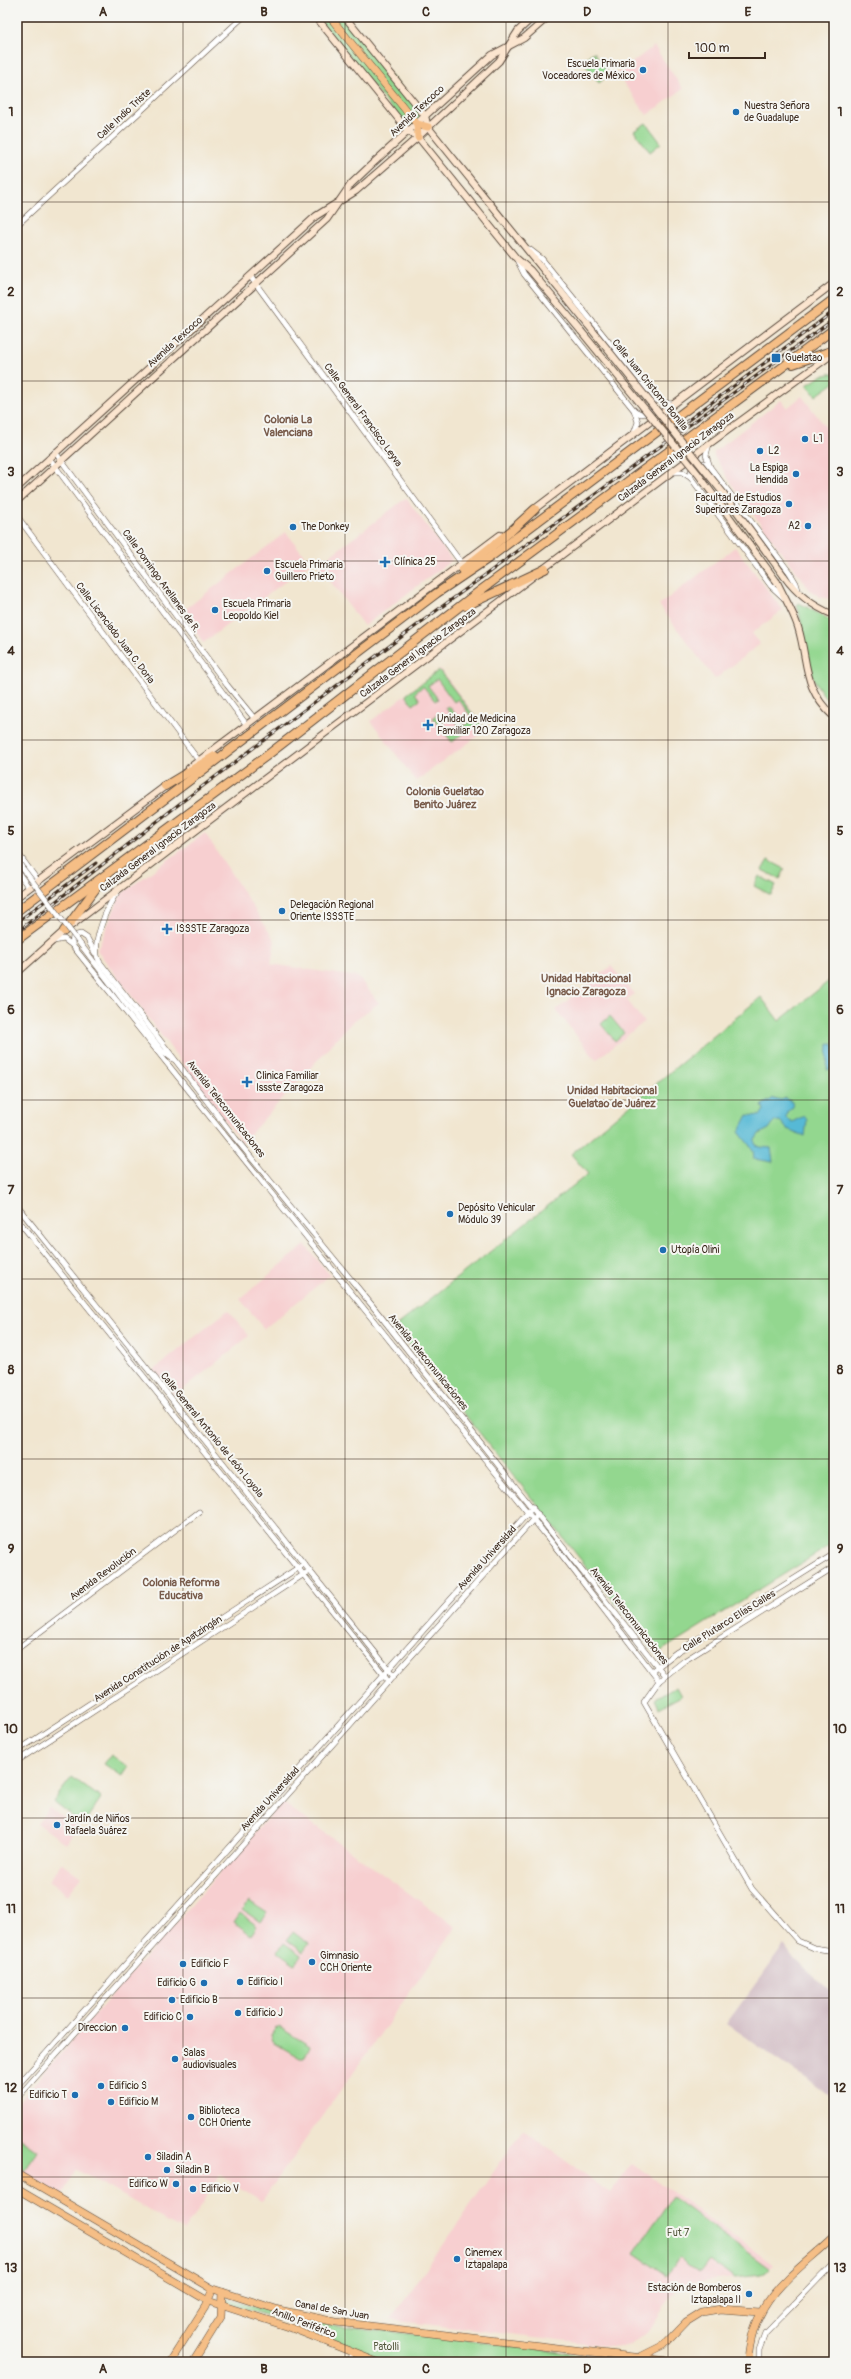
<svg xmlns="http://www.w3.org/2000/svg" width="851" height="2379" font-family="Pangolin,sans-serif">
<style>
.built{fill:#f7cfd0}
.industrial{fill:#d2bdc5}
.green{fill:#93d78f;stroke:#678056}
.water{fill:#56b9d5;stroke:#48727a}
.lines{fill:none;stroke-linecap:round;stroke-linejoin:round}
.tertiary-casing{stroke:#564639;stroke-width:6}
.secondary-casing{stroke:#564639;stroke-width:8}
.primary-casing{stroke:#564639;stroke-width:8}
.motorway-casing{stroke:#564639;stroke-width:10}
.tertiary{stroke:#fff;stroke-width:5}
.secondary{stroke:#fbe5cf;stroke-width:6}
.primary{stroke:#f5be86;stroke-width:7}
.motorway{stroke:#f5be86;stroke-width:8}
.rail-casing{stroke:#3b2a1e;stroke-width:3}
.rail{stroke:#f6f6f2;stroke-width:1.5;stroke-dasharray:4.5;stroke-linecap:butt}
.tertiary-bridge-casing{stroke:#564639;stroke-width:6;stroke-linecap:butt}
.secondary-bridge-casing{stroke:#564639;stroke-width:8;stroke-linecap:butt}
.tertiary-bridge{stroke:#fff;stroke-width:5}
.secondary-bridge{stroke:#fbe5cf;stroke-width:6}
.grid{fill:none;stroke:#3b2a1e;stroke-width:1;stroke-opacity:0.55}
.poi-dot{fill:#1f6fb2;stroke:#f6f6f2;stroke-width:1.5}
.labels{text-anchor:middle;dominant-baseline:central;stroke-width:4;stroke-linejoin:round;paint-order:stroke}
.poi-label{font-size:10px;fill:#3b2a1e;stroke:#f6f6f2;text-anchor:start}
.street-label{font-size:10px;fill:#3b2a1e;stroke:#f6f6f2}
.park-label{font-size:10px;fill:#51553a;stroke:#f6f6f2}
.neighbourhood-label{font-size:11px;font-weight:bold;fill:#785b4b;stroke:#f6f6f2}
.neatline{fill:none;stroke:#3b2a1e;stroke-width:1.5}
.grid-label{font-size:13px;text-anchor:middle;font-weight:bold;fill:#3b2a1e}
</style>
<rect width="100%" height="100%" fill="#f6f6f2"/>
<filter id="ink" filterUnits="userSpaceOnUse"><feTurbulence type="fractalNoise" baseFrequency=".025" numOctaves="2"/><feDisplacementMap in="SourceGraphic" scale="8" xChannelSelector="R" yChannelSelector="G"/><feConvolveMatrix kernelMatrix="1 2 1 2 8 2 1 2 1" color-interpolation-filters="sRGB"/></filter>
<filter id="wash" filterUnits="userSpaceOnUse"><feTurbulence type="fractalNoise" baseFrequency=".012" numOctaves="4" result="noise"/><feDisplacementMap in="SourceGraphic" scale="16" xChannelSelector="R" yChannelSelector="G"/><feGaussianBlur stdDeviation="0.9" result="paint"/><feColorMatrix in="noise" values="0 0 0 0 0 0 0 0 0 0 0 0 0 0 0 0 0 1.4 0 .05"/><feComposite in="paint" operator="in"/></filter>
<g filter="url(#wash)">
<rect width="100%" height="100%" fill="#f1e6d0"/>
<g class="built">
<polygon points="654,46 683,89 647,115 617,74"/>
<polygon points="802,396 834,438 834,600 820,597 810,590 739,495 714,456 714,452 781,400 787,408"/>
<polygon points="406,498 452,560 364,626 318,565"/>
<polygon points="286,532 310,563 203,643 183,611"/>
<polygon points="735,547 783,610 752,633 760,644 715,679 659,605"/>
<polygon points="440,669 486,730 416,781 371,721"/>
<polygon points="205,833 275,941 271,964 358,977 379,1003 352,1022 242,1143 97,950 121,894"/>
<polygon points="611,966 634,994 627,1000 644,1022 596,1060 556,1010"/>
<polygon points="305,1245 330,1275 264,1329 240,1299"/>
<polygon points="228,1310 249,1336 175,1396 154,1370"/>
<polygon points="282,1802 456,1927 262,2201 220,2175 184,2231 77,2169 62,2195 17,2169 17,2103"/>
<polygon points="49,1807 77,1827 66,1844 37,1823"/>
<polygon points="62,1863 81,1877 68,1895 49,1881"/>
<polygon points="523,2130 610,2193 632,2163 774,2265 760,2275 692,2283 675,2291 648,2332 628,2346 620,2347 390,2320"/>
</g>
<polygon class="industrial" points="784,1945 795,1960 834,1994 834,2098 726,2024"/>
<g class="green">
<polygon points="317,17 343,17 423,115 408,129"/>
<polygon points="594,52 609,74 599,83 582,60"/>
<polygon points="646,123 661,143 650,152 634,131"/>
<polygon points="834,373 834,383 816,396 807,385 821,376"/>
<path d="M799,603L834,622V709C824,696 813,682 809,666C804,645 803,625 797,605Z"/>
<polygon points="439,670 485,730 481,733 475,725 452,742 433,718 437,715 452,735 461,728 446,708 449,706 464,726 473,719 458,699 454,702 437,679 428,686 438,699 435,701 423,686 415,693 420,700 413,705 406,695"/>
<polygon points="768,860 785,869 780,879 762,870"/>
<polygon points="759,876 776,885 771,895 754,886"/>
<polygon points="834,977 834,1543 656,1654 395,1327 588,1174 571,1154 761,997 779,1021"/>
<polygon points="610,1016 624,1033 615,1041 601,1024"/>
<polygon points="676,1687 681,1696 659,1708 655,1699"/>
<polygon points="111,1755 128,1767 122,1776 104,1764"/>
<polygon points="72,1777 101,1798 83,1824 53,1802"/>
<polygon points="249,1901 267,1913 260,1922 243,1910"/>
<polygon points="240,1913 257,1926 251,1935 234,1922"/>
<polygon points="293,1932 309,1944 303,1952 287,1940"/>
<polygon points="284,1943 301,1955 295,1964 278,1952"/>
<polygon points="279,2027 310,2046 304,2058 300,2058 273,2042 271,2035 275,2029"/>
<polygon points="17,2136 37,2150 25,2171 17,2164"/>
<polygon points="672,2197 770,2269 760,2275 735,2278 709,2260 700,2272 687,2266 679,2258 667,2276 634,2253"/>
<polygon points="225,2297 301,2321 540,2349 628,2362 383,2362 295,2324 230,2304 224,2300"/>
</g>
<g class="water">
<polygon points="828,1043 834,1045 834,1068 827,1070"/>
<polygon points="774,1098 781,1100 786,1098 792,1102 793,1107 787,1112 786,1118 792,1122 804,1116 807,1120 805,1136 787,1129 780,1121 774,1122 769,1129 759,1134 755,1140 755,1144 760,1147 771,1148 773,1162 754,1159 753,1150 739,1132 748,1115 760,1116 764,1110 762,1105"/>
</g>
</g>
<g filter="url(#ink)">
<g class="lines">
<g class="tertiary-casing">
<g id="tertiary">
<polyline points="17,225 243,17"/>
<polyline points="529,249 542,259 654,398 663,403 673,404"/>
<polyline points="517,260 524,274 634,410 638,422 634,433"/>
<polyline points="250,276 462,564"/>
<polyline points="635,411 641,414 647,413 654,403"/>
<polyline points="709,444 706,455 710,467 790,573 796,583 799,593"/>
<polyline points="55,452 227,685 254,718"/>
<polyline points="49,458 246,724"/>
<polyline points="673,472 682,472 691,478 771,586 785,599"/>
<polyline points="691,478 691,471 696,464 704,463 709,466"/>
<polyline points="17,516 199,761"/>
<polyline points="17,852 38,881"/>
<polyline points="17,871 29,888"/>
<path d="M118,891C108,904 90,945 99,961L236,1139L371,1304L665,1676"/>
<polyline points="54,941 64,939 72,945 561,1554 659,1681"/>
<polyline points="72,945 73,936 81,934 87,938 95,953"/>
<polyline points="94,962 162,1051 173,1059"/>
<polyline points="17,1206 394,1676"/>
<polyline points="17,1219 389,1681"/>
<polyline points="834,1567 684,1661 659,1681 644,1702 752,1889 798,1941 814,1948 834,1951"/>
<polyline points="17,1649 199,1512"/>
<polyline points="652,1671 677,1652 834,1554"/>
<polyline points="17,1751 304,1564"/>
<polyline points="17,1761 309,1571"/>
<polyline points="17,2086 533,1507"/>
<polyline points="17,2098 538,1514"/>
<polyline points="349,2362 352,2352"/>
<polyline points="759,2362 759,2350 765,2334 834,2263"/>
</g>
</g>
<g class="secondary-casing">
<g id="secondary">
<polyline points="316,17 409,132 418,137 516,258 530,270 581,331"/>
<polyline points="345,17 425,116 428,127 588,325"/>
<polyline points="17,488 316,216 356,191 418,137 499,61 518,31 533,17"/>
<polyline points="17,501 327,219 351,184 371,165 492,55 524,38 548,17"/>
<polyline points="532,511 834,283"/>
<path d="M784,576C796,593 814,607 834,615"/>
<path d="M777,582C784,597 793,611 798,627C809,663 802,688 834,717"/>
<polyline points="189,768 500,535"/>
<polyline points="17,897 168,784"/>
<polyline points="17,973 64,931 186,838 709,444 834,353"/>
</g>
</g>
<g class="primary-casing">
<g id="primary">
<polyline points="330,17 417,124 418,137"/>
<polyline points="417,124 428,127"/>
<polyline points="17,2174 213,2289 279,2310 336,2322 677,2362"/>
<polyline points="17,2189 208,2301 289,2327 377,2362"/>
<polyline points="640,2357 664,2345 686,2322 702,2312 720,2309 760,2312"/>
<polyline points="170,2362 205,2307 213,2289"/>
<polyline points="193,2362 221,2317 222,2292"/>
<path d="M748,2362C752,2298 791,2277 834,2237"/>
</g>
</g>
<g class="motorway-casing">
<g id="motorway">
<polyline points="793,364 834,350"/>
<polyline points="462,570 511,531 535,509"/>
<polyline points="466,606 545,569"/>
<polyline points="165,786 215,756"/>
<polyline points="17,911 437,593 489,558 834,299"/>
<polyline points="64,931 102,880"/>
<polyline points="17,940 265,757 477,593 834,329"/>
</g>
</g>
<use href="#tertiary" class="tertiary"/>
<use href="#secondary" class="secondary"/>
<use href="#primary" class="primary"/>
<use href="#motorway" class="motorway"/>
<g class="rail-casing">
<g id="rail">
<polyline points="671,433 834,311"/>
<polyline points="17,922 96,863"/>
<polyline points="17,932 183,801 436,611 834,319"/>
</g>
</g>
<use href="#rail" class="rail"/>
<g class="tertiary-bridge-casing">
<polyline id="tertiary-bridge" points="17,861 94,962"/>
</g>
<g class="secondary-bridge-casing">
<g id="secondary-bridge">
<polyline points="588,325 724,494 784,576"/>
<polyline points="581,331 698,474 777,582"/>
</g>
</g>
<use href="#tertiary-bridge" class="tertiary-bridge"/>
<use href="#secondary-bridge" class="secondary-bridge"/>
</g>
</g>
<path class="grid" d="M183,17V2362M345,17V2362M506,17V2362M668,17V2362M17,202H834M17,381H834M17,561H834M17,740H834M17,920H834M17,1100H834M17,1279H834M17,1459H834M17,1639H834M17,1818H834M17,1998H834M17,2177H834"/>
<g class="poi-dot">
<circle cx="643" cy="70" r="4"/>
<circle cx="736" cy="112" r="4"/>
<rect x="771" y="353" width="10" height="10" rx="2"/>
<circle cx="805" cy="439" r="4"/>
<circle cx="760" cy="451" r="4"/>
<circle cx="796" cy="474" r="4"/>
<circle cx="789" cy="504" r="4"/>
<circle cx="808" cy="526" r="4"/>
<circle cx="293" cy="527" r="4"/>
<path d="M383 556h4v4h4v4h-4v4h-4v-4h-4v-4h4z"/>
<circle cx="267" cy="571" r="4"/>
<circle cx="215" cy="610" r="4"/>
<path d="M426 719h4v4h4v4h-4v4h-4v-4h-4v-4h4z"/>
<circle cx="282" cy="911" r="4"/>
<path d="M165 923h4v4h4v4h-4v4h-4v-4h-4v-4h4z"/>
<path d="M245 1076h4v4h4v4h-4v4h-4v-4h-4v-4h4z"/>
<circle cx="450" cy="1214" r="4"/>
<circle cx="663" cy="1250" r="4"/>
<circle cx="57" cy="1825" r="4"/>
<circle cx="312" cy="1962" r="4"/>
<circle cx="183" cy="1964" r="4"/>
<circle cx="240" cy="1982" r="4"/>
<circle cx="204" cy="1983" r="4"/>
<circle cx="172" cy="2000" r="4"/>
<circle cx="238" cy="2013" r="4"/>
<circle cx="190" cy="2017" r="4"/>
<circle cx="125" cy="2028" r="4"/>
<circle cx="175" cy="2059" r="4"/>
<circle cx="101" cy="2086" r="4"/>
<circle cx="75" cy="2095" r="4"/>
<circle cx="111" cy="2102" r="4"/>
<circle cx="191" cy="2117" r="4"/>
<circle cx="148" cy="2157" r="4"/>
<circle cx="167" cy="2170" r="4"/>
<circle cx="176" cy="2184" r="4"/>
<circle cx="193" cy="2189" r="4"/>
<circle cx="457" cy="2259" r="4"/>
<circle cx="749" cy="2294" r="4"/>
</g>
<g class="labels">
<g class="poi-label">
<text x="635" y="64" text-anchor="end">Escuela Primaria<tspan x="635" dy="12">Voceadores de México</tspan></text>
<text x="744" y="106">Nuestra Señora<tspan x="744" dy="12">de Guadalupe</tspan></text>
<text x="785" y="358">Guelatao</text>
<text x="813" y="439">L1</text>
<text x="768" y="451">L2</text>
<text x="788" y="468" text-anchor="end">La Espiga<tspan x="788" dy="12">Hendida</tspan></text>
<text x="781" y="498" text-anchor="end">Facultad de Estudios<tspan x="781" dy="12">Superiores Zaragoza</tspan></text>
<text x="800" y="526" text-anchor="end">A2</text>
<text x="301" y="527">The Donkey</text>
<text x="394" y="562">Clínica 25</text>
<text x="275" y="565">Escuela Primaria<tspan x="275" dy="12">Guillero Prieto</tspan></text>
<text x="223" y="604">Escuela Primaria<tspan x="223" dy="12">Leopoldo Kiel</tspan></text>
<text x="437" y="719">Unidad de Medicina<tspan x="437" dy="12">Familiar 120 Zaragoza</tspan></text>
<text x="290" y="905">Delegación Regional<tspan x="290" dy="12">Oriente ISSSTE</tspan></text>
<text x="176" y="929">ISSSTE Zaragoza</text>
<text x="256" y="1076">Clinica Familiar<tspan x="256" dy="12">Issste Zaragoza</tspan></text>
<text x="458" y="1208">Depósito Vehicular<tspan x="458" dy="12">Módulo 39</tspan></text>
<text x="671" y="1250">Utopía Olini</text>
<text x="65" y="1819">Jardín de Niños<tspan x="65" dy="12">Rafaela Suárez</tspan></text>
<text x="320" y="1956">Gimnasio<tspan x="320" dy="12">CCH Oriente</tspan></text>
<text x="191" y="1964">Edificio F</text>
<text x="248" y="1982">Edificio I</text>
<text x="196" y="1983" text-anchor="end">Edificio G</text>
<text x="180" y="2000">Edificio B</text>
<text x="246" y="2013">Edificio J</text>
<text x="182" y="2017" text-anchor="end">Edificio C</text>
<text x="117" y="2028" text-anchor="end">Direccion</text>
<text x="183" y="2053">Salas<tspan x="183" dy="12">audiovisuales</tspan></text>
<text x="109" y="2086">Edificio S</text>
<text x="67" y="2095" text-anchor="end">Edificio T</text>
<text x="119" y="2102">Edificio M</text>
<text x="199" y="2111">Biblioteca<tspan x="199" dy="12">CCH Oriente</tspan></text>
<text x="156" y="2157">Siladin A</text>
<text x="175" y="2170">Siladin B</text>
<text x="168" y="2184" text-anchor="end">Edifico W</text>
<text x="201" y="2189">Edificio V</text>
<text x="465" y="2253">Cinemex<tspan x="465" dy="12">Iztapalapa</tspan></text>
<text x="741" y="2288" text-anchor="end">Estación de Bomberos<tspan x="741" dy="12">Iztapalapa II</tspan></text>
</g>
<g class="street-label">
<text transform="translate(417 111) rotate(-43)">Avenida Texcoco</text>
<text transform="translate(124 114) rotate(-43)">Calle Indio Triste</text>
<text transform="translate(175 342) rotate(-42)">Avenida Texcoco</text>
<text transform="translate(650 385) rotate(51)">Calle Juan Cristomo Bonilla</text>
<text transform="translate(363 415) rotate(54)">Calle General Francisco Leyva</text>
<text transform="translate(676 457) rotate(-37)">Calzada General Ignacio Zaragoza</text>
<text transform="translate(161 581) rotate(54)">Calle Domingo Arellanes de R.</text>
<text transform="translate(115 633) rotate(53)">Calle Licenciado Juan C. Doria</text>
<text transform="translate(418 653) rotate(-37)">Calzada General Ignacio Zaragoza</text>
<text transform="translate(158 847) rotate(-37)">Calzada General Ignacio Zaragoza</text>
<text transform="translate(226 1109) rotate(52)">Avenida Telecomunicaciones</text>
<text transform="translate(428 1362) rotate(51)">Avenida Telecomunicaciones</text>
<text transform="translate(212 1435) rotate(51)">Calle General Antonio de León Loyola</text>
<text transform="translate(487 1558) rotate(-48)">Avenida Universidad</text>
<text transform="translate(103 1574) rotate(-37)">Avenida Revolución</text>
<text transform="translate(629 1616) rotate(52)">Avenida Telecomunicaciones</text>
<text transform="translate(729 1621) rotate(-32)">Calle Plutarco Elías Calles</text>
<text transform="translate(158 1659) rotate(-33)">Avenida Constitución de Apatzingán</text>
<text transform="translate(270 1799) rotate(-48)">Avenida Universidad</text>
<text transform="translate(332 2310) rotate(10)">Canal de San Juan</text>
<text transform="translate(304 2323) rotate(21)">Anillo Periférico</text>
</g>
<g class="park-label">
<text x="678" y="2233">Fut 7</text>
<text x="386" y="2347">Patolli</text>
</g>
<g class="neighbourhood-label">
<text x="288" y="419">Colonia La<tspan x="288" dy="13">Valenciana</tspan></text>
<text x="445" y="791">Colonia Guelatao<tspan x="445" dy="13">Benito Juárez</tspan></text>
<text x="586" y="978">Unidad Habitacional<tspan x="586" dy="13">Ignacio Zaragoza</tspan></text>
<text x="612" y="1090">Unidad Habitacional<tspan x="612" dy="13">Guelatao de Juárez</tspan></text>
<text x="181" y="1582">Colonia Reforma<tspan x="181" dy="13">Educativa</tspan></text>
</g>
</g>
<rect width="851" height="2379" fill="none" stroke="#f6f6f2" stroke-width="44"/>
<path d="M689 52v6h76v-6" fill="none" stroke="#3b2a1e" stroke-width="2"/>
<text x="695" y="52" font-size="12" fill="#3b2a1e" stroke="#f6f6f2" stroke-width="3" paint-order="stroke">100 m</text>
<rect x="22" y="22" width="807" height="2335" class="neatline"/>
<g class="grid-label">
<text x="103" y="16">A</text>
<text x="264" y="16">B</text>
<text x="426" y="16">C</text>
<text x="587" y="16">D</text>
<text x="748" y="16">E</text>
<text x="11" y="116">1</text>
<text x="840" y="116">1</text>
<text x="11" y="296">2</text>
<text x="840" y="296">2</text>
<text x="11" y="476">3</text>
<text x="840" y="476">3</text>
<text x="11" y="655">4</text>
<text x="840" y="655">4</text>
<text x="11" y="835">5</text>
<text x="840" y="835">5</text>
<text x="11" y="1014">6</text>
<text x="840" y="1014">6</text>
<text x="11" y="1194">7</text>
<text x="840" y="1194">7</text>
<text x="11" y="1374">8</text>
<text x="840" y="1374">8</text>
<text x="11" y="1553">9</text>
<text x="840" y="1553">9</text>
<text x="11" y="1733">10</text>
<text x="840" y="1733">10</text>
<text x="11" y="1913">11</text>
<text x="840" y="1913">11</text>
<text x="11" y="2092">12</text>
<text x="840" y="2092">12</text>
<text x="11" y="2272">13</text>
<text x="840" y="2272">13</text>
<text x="103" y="2373">A</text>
<text x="264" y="2373">B</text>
<text x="426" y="2373">C</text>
<text x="587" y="2373">D</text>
<text x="748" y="2373">E</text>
</g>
</svg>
